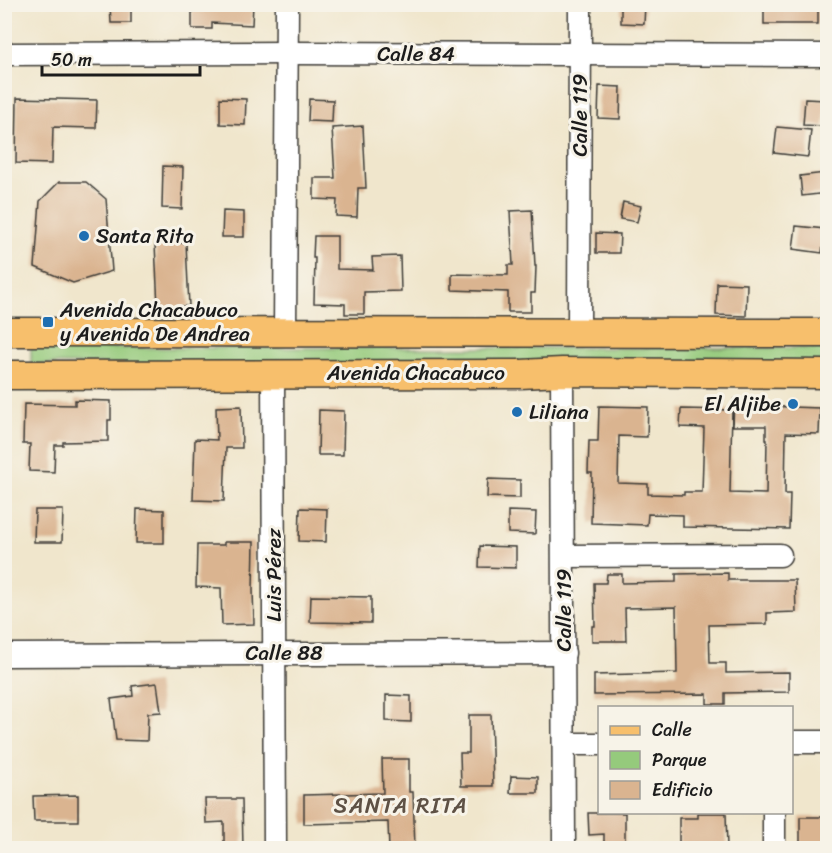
<svg xmlns="http://www.w3.org/2000/svg" width="832" height="853" font-family="Sriracha,sans-serif">
<style>
.green{fill:#95ca7c;stroke:#58734c;stroke-width:1.5}
.building{fill:#dab490}
.lines{fill:none;stroke-linecap:round;stroke-linejoin:round}
.minor-casing{stroke:#3c3a36;stroke-width:25}
.major-casing{stroke:#3c3a36;stroke-width:31}
.minor{stroke:#fff;stroke-width:22}
.major{stroke:#f7bf6c;stroke-width:28}
.poi-dot{fill:#1f6fb2;stroke:#f7f3e8;stroke-width:2}
.labels{text-anchor:middle;dominant-baseline:central;stroke-width:6;stroke-linejoin:round;paint-order:stroke}
.street-label{font-size:21px;fill:#1c1c1c;stroke:#f7f3e8}
.poi-label{font-size:21px;fill:#1c1c1c;stroke:#f7f3e8;text-anchor:start}
.neighbourhood-label{font-size:22px;letter-spacing:1.5px;fill:#5e5145;stroke:#f7f3e8}
</style>
<rect width="100%" height="100%" fill="#f7f3e8"/>
<filter id="ink" filterUnits="userSpaceOnUse"><feTurbulence type="fractalNoise" baseFrequency=".0167" numOctaves="2"/><feDisplacementMap in="SourceGraphic" scale="12" xChannelSelector="R" yChannelSelector="G"/><feConvolveMatrix kernelMatrix="1 2 1 2 8 2 1 2 1" color-interpolation-filters="sRGB"/></filter>
<filter id="wash" filterUnits="userSpaceOnUse"><feTurbulence type="fractalNoise" baseFrequency=".008" numOctaves="4" result="noise"/><feDisplacementMap in="SourceGraphic" scale="24" xChannelSelector="R" yChannelSelector="G"/><feGaussianBlur stdDeviation="1.35" result="paint"/><feColorMatrix in="noise" values="0 0 0 0 0 0 0 0 0 0 0 0 0 0 0 0 0 1.4 0 .05"/><feComposite in="paint" operator="in"/></filter>
<g filter="url(#wash)">
<rect width="100%" height="100%" fill="#f0e6cc"/>
<polygon class="green" points="31,348 827,348 828,364 31,364"/>
<g id="blocks">
<g class="building">
<polygon points="110,4 131,4 131,23 111,23"/>
<polygon points="192,4 253,4 252,25 212,23 212,29 192,29"/>
<polygon points="621,4 645,4 644,24 621,23"/>
<rect x="764" y="4" width="54" height="20"/>
<polygon points="599,86 621,87 620,119 598,118"/>
<polygon points="17,98 97,100 96,128 53,127 52,164 16,163"/>
<polygon points="220,98 246,99 245,125 220,124"/>
<polygon points="309,99 333,100 332,122 308,121"/>
<polygon points="805,99 826,100 824,126 803,125"/>
<polygon points="363,126 366,188 358,188 357,217 336,216 337,200 314,199 314,178 335,178 332,128"/>
<polygon points="777,127 811,130 808,157 774,153"/>
<polygon points="163,166 183,167 182,209 162,208"/>
<polygon points="825,173 827,193 802,196 800,176"/>
<polygon points="59,182 86,182 106,199 112,271 73,283 35,267 40,201"/>
<polygon points="623,202 641,206 637,222 620,219"/>
<polygon points="532,210 535,266 536,266 535,293 531,293 531,312 508,312 508,292 452,290 452,274 508,275 508,265 513,265 510,211"/>
<polygon points="223,211 244,212 244,237 222,237"/>
<polygon points="796,226 825,229 822,253 793,249"/>
<polygon points="596,233 620,234 619,253 596,253"/>
<polygon points="314,236 337,236 337,269 373,270 372,257 400,256 401,291 364,292 364,314 345,314 345,304 314,303 315,258 313,258"/>
<polygon points="186,243 189,306 158,307 155,244"/>
<polygon points="717,283 747,284 746,316 716,315"/>
<polygon points="734,399 761,399 761,406 820,408 819,434 786,433 785,494 790,494 789,529 683,527 683,515 648,514 647,525 591,523 592,473 588,473 589,441 598,441 599,406 648,407 647,437 619,436 618,483 648,484 648,494 684,495 684,492 702,492 704,428 680,427 681,409 732,410 730,493 766,494 767,440 766,440 766,426 733,426"/>
<polygon points="75,400 111,401 111,420 108,420 108,441 63,442 63,445 55,445 54,472 29,471 30,444 23,444 24,404 75,405"/>
<polygon points="241,406 242,448 226,448 224,501 193,500 195,439 217,440 216,407"/>
<polygon points="319,410 344,411 343,455 318,455"/>
<polygon points="488,479 520,480 520,498 487,497"/>
<polygon points="300,508 327,509 326,542 299,541"/>
<polygon points="137,509 164,510 164,543 136,543"/>
<polygon points="35,510 63,510 62,542 34,542"/>
<polygon points="508,511 536,512 535,534 508,533"/>
<polygon points="224,542 254,542 253,590 254,624 222,625 221,588 196,587 197,545 224,545"/>
<polygon points="480,546 516,547 516,568 479,567"/>
<polygon points="728,573 728,580 795,580 796,612 767,613 767,624 709,625 710,663 726,663 726,673 789,672 789,692 725,693 725,704 707,704 707,694 594,695 594,675 677,673 676,607 625,608 626,641 592,641 592,626 595,626 594,583 606,583 607,574 622,574 622,583 676,582 676,574"/>
<polygon points="311,596 371,597 371,623 310,622"/>
<polygon points="157,683 161,712 148,713 147,741 116,740 111,699 133,696 132,686"/>
<polygon points="386,695 411,696 411,722 386,721"/>
<polygon points="469,715 491,715 493,786 461,786 460,753 469,753"/>
<polygon points="382,759 409,759 409,792 413,792 415,849 389,849 388,822 304,824 304,795 383,793"/>
<polygon points="511,776 538,777 538,793 510,793"/>
<polygon points="78,795 78,821 34,821 33,796"/>
<polygon points="205,799 242,799 243,849 224,849 224,822 206,823"/>
<polygon points="588,813 625,813 625,849 604,849 604,834 589,835"/>
<polygon points="698,813 726,813 727,849 679,849 679,818 698,818"/>
<rect x="800" y="817" width="28" height="32"/>
</g>
</g>
</g>
<g filter="url(#ink)">
<use href="#blocks" fill-opacity="0" stroke="#3c3a36" stroke-width="1.5"/>
<g class="lines">
<g class="minor-casing">
<g id="minor">
<polyline points="4,54 287,53 828,55"/>
<polyline points="285,332 287,4"/>
<polyline points="579,333 580,4"/>
<polyline points="562,372 564,848"/>
<polyline points="273,373 275,848"/>
<polyline points="564,556 780,555"/>
<polyline points="4,655 564,653"/>
<polyline points="792,742 828,742"/>
<polyline points="564,744 600,744"/>
<polyline points="774,812 774,848"/>
</g>
</g>
<g class="major-casing">
<g id="major">
<polyline points="4,332 828,333"/>
<polyline points="4,375 520,374 562,372 828,374"/>
</g>
</g>
<use href="#minor" class="minor"/>
<use href="#major" class="major"/>
</g>
</g>
<g class="poi-dot">
<circle cx="84" cy="236" r="6"/>
<rect x="42" y="316" width="12" height="12" rx="3"/>
<circle cx="793" cy="404" r="6"/>
<circle cx="517" cy="412" r="6"/>
</g>
<g class="labels">
<g class="street-label">
<text x="416" y="54">Calle 84</text>
<text transform="translate(580 115) rotate(-90)">Calle 119</text>
<text x="416" y="373">Avenida Chacabuco</text>
<text transform="translate(274 575) rotate(-90)">Luis Pérez</text>
<text transform="translate(564 610) rotate(-90)">Calle 119</text>
<text x="284" y="653">Calle 88</text>
</g>
<g class="poi-label">
<text x="96" y="236">Santa Rita</text>
<text x="60" y="310">Avenida Chacabuco<tspan x="60" dy="24">y Avenida De Andrea</tspan></text>
<text x="781" y="404" text-anchor="end">El Aljibe</text>
<text x="529" y="412">Liliana</text>
</g>
<g class="neighbourhood-label">
<text x="401" y="805">SANTA RITA</text>
</g>
</g>
<rect width="832" height="853" fill="none" stroke="#f7f3e8" stroke-width="24"/>
<rect x="598" y="706" width="195" height="108" fill="#f7f3e8" stroke="#9f9d96" stroke-width="1.5"/>
<rect x="610" y="726" width="30" height="9" fill="#f7bf6c" stroke="#9f9d96" stroke-width="1.5"/>
<text x="652" y="736" font-size="18" fill="#1c1c1c">Calle</text>
<rect x="610" y="751" width="30" height="18" fill="#95ca7c" stroke="#9f9d96" stroke-width="1.5"/>
<text x="652" y="766" font-size="18" fill="#1c1c1c">Parque</text>
<rect x="610" y="781" width="30" height="18" fill="#dab490" stroke="#9f9d96" stroke-width="1.5"/>
<text x="652" y="796" font-size="18" fill="#1c1c1c">Edificio</text>
<path d="M42 66v9h158v-9" fill="none" stroke="#1c1c1c" stroke-width="3"/>
<text x="51" y="66" font-size="18" fill="#1c1c1c" stroke="#f7f3e8" stroke-width="4.5" paint-order="stroke">50 m</text>
</svg>
